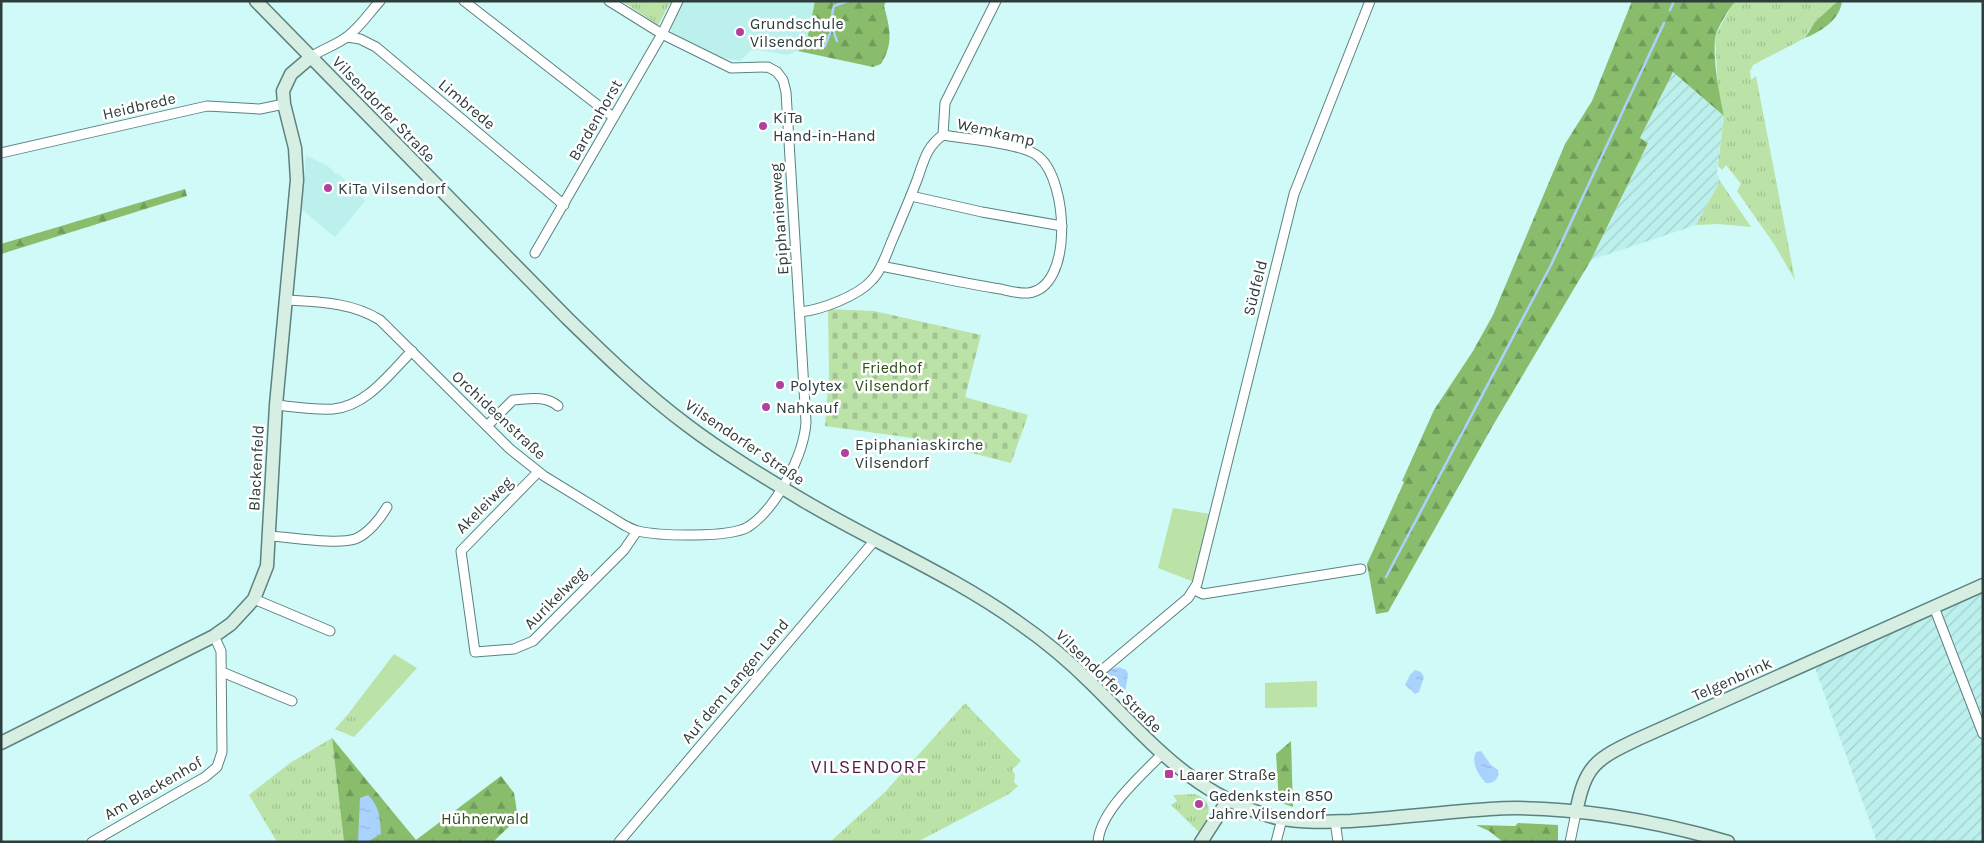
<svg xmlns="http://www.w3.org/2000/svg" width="1984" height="843" font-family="Karla,sans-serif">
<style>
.built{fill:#bcf0ed}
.industrial{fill:url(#industrial-furrows)}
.grass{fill:url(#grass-tufts)}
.forest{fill:url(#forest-firs)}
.cemetery{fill:url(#cemetery-stones)}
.pitch{fill:#bbe2a7}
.water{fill:url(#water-ripples)}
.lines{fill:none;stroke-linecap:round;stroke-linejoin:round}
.stream{stroke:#a9d3fd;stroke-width:2.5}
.street-casing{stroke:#5c8280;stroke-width:11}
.secondary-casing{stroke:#5c8280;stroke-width:15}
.street{stroke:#fff;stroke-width:9}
.secondary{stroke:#d7eee3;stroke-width:12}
.poi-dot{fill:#b0419f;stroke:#fff;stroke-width:2}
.labels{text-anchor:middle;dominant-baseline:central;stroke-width:5;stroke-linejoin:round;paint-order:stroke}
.poi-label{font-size:16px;fill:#2c3d3c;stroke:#fff;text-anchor:start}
.street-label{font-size:16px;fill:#2c3d3c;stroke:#fff}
.park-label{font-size:16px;fill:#2c4e16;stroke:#fff}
.quarter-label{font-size:19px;letter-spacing:1px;fill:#541f4c;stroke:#fff}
</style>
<defs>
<pattern id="industrial-furrows" width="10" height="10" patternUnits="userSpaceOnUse" patternTransform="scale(1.25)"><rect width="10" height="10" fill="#bcf0ed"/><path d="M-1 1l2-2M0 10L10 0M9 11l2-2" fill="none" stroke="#a2cfcc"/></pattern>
<pattern id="grass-tufts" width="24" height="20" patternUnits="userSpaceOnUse" patternTransform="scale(1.25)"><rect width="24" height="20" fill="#bbe2a7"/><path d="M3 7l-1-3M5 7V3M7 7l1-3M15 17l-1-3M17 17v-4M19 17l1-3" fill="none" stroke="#a1c391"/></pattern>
<pattern id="forest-firs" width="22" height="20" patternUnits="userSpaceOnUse" patternTransform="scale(1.25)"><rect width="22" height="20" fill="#89bd6c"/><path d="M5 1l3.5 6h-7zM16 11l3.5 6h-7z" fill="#709b5a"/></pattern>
<pattern id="cemetery-stones" width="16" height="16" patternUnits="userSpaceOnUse" patternTransform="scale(1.25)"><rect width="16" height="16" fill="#bbe2a7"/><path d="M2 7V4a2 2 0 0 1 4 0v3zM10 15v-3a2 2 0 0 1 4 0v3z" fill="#a1c391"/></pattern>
<pattern id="water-ripples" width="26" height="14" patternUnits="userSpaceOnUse" patternTransform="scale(1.25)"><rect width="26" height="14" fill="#a9d3fd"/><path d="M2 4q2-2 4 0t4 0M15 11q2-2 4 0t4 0" fill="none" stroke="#92b6da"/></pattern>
</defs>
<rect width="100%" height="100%" fill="#d0faf7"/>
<g class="built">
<polygon points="683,1 815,1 807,40 798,51 787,55 757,50 750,51 740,61 723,58 673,34 670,26"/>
<polygon points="306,155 329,167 336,174 338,173 365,201 335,237 301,209"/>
</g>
<g class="industrial">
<polygon points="1673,72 1724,116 1717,172 1720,181 1696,225 1591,260 1648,143 1640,139"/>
<polygon points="1983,593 1983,842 1877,842 1815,668"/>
</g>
<g class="grass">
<polygon points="622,1 671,1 658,25"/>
<polygon points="1736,1 1838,1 1809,30 1805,38 1753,65 1750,71 1751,80 1756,76 1795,280 1774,244 1737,191 1741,184 1726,165 1722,170 1718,166 1724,116 1718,89 1715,36 1732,5"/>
<polygon points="1720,181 1751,227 1718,224 1696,225"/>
<polygon points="965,703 1021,761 1012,770 1015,774 1014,782 1018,786 1009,794 917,842 830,842 885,792"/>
<polygon points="349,713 367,723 354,737 335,729"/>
<polygon points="332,738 344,842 277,842 249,795 290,763"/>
<path d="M1195,794C1216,802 1209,817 1199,832L1171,805L1177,801L1173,795Z"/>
</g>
<g class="forest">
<path d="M815,1H886L884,6C890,29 894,43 881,64L873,67L798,51L807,40Z"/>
<path d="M1632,1H1736C1730,6 1716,30 1715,38C1713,62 1719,93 1724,116L1673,72L1640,138L1648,143L1591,260L1492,427L1388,612L1376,614L1367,564L1404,482L1402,481L1434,410L1473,351L1493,315L1565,144L1592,101Z"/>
<path d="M1838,1H1842C1840,20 1820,32 1805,38L1815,22Z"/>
<polygon points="185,189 187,196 1,254 1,244"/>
<polygon points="332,738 416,840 501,776 514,793 518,818 493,842 344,842"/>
<polygon points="1291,741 1293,807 1279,802 1276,754"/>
<polygon points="1518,823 1558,825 1558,842 1503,842 1489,831 1476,825 1515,826"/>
</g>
<polygon class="cemetery" points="828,309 874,311 981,335 965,397 1028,415 1011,463 913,438 825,426 829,375"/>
<g class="pitch">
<polygon points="1173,508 1210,514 1194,582 1158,568"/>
<polygon points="394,654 417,668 367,723 349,713"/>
<polygon points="1317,681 1317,707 1265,708 1265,683"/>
</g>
<g class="water">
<polygon points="1119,667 1126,670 1128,674 1125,694 1123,694 1103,676 1108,670"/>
<polygon points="1415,670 1421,672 1424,677 1419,692 1415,694 1405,685 1410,675"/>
<path d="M1481,751L1491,765L1498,770C1500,777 1495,784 1486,783C1478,775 1471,763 1476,752Z"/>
<path d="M368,795C380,807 380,818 381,834L367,842H358L360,798Z"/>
</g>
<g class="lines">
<g class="stream">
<polyline points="1670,10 1674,1"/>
<path d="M837,41C832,29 830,18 834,6L848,1"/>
<polyline points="825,46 831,30"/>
<polyline points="1386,577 1551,265 1664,23"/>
</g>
<g class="street-casing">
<g id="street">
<polyline points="464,1 613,117"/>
<polyline points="347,37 360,39 376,47 564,205"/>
<path d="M311,57C322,49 337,45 348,36C361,26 369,13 380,1"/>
<polyline points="943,135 945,103 996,1"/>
<polyline points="1,153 207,106 260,109 284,104"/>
<polyline points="911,196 982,212 1062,226"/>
<polyline points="535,253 662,34 678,1"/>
<path d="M286,300C319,302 351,302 380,320L510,449L544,476L624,525C628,527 633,530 638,531C660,536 729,538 748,527C776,509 804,455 806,422L786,92L783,80L777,72L768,67L731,68L662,34L609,1"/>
<path d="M800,312C821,310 858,296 872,280C881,271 886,255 891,243C900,222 909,201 917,180C924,161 926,147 943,135C965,139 1024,143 1039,157C1068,181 1074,288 1028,293C1017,294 1004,289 994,288C956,282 919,273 881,266"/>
<path d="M276,405C295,407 315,410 333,409C367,406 390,373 412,351"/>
<path d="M487,426L513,400C529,399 545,395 558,406"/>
<polyline points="538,472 461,551 475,652 514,649 533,641 624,550 637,531"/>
<path d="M270,536C290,537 337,545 355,539C368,534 380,519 387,507"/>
<polyline points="1195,590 1203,594 1361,569"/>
<polyline points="254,599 330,631"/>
<polyline points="1934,607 1983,734"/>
<polyline points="222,672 292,701"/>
<polyline points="1089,681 1188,598 1197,584 1294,194 1370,1"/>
<polyline points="1335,821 1338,842"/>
<polyline points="92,842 205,777 217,767 222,752 221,651 214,636"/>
<polyline points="619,842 875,540"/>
<path d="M1098,842C1100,811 1141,776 1162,754"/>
<polyline points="1276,842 1282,819"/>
<polyline points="1570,842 1576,813"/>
</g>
</g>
<g class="secondary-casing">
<g id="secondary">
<path d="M256,1L567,318C605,355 644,393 687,425C724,453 764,477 804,501C875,543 952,575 1019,623C1045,641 1069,661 1091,683C1149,740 1194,797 1277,818C1301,823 1326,822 1351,821C1397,818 1444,812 1490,809C1564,804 1657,821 1728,842"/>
<polyline points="1,743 214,636 231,624 254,599 267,566 276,405 297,180 295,148 284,104 283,91 291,74 311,57"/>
<path d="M1576,813C1585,765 1596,759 1638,739L1983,585"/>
<polyline points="1201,842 1228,800"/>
</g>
</g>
<use href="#street" class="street"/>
<use href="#secondary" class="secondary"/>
</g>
<g class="poi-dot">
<circle cx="740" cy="32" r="5"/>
<circle cx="763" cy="126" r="5"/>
<circle cx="328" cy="188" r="5"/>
<circle cx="780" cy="385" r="5"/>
<circle cx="766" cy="407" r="5"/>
<circle cx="845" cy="453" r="5"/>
<rect x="1164" y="769" width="10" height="10" rx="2.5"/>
<circle cx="1199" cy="804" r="5"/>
</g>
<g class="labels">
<g class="poi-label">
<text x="750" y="23">Grundschule<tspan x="750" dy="18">Vilsendorf</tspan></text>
<text x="773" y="117">KiTa<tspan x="773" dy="18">Hand-in-Hand</tspan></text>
<text x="338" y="188">KiTa Vilsendorf</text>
<text x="790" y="385">Polytex</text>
<text x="776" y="407">Nahkauf</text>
<text x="855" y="444">Epiphaniaskirche<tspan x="855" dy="18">Vilsendorf</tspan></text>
<text x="1179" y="774">Laarer Straße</text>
<text x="1209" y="795">Gedenkstein 850<tspan x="1209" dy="18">Jahre Vilsendorf</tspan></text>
</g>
<g class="street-label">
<text transform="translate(467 104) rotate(40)">Limbrede</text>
<text transform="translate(139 106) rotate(-13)">Heidbrede</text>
<text transform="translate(384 109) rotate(46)">Vilsendorfer Straße</text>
<text transform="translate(595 120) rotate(-60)">Bardenhorst</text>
<text transform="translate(996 132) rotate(13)">Wemkamp</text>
<text transform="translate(779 219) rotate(-94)">Epiphanienweg</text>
<text transform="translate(1255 288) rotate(-76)">Südfeld</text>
<text transform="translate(499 415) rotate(43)">Orchideenstraße</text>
<text transform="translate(745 442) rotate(34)">Vilsendorfer Straße</text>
<text transform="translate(256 468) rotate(-87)">Blackenfeld</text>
<text transform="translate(484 505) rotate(-45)">Akeleiweg</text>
<text transform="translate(555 598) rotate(-45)">Aurikelweg</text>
<text transform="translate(1732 679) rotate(-24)">Telgenbrink</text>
<text transform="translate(735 681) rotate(-50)">Auf dem Langen Land</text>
<text transform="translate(1109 681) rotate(44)">Vilsendorfer Straße</text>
<text transform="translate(153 788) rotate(-30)">Am Blackenhof</text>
</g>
<g class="park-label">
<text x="892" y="367">Friedhof<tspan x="892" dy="18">Vilsendorf</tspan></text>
<text x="485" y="818">Hühnerwald</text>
</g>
<g class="quarter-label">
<text x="869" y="767">VILSENDORF</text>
</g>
</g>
<rect width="1984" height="843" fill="none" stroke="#2c3d3c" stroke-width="5"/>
</svg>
